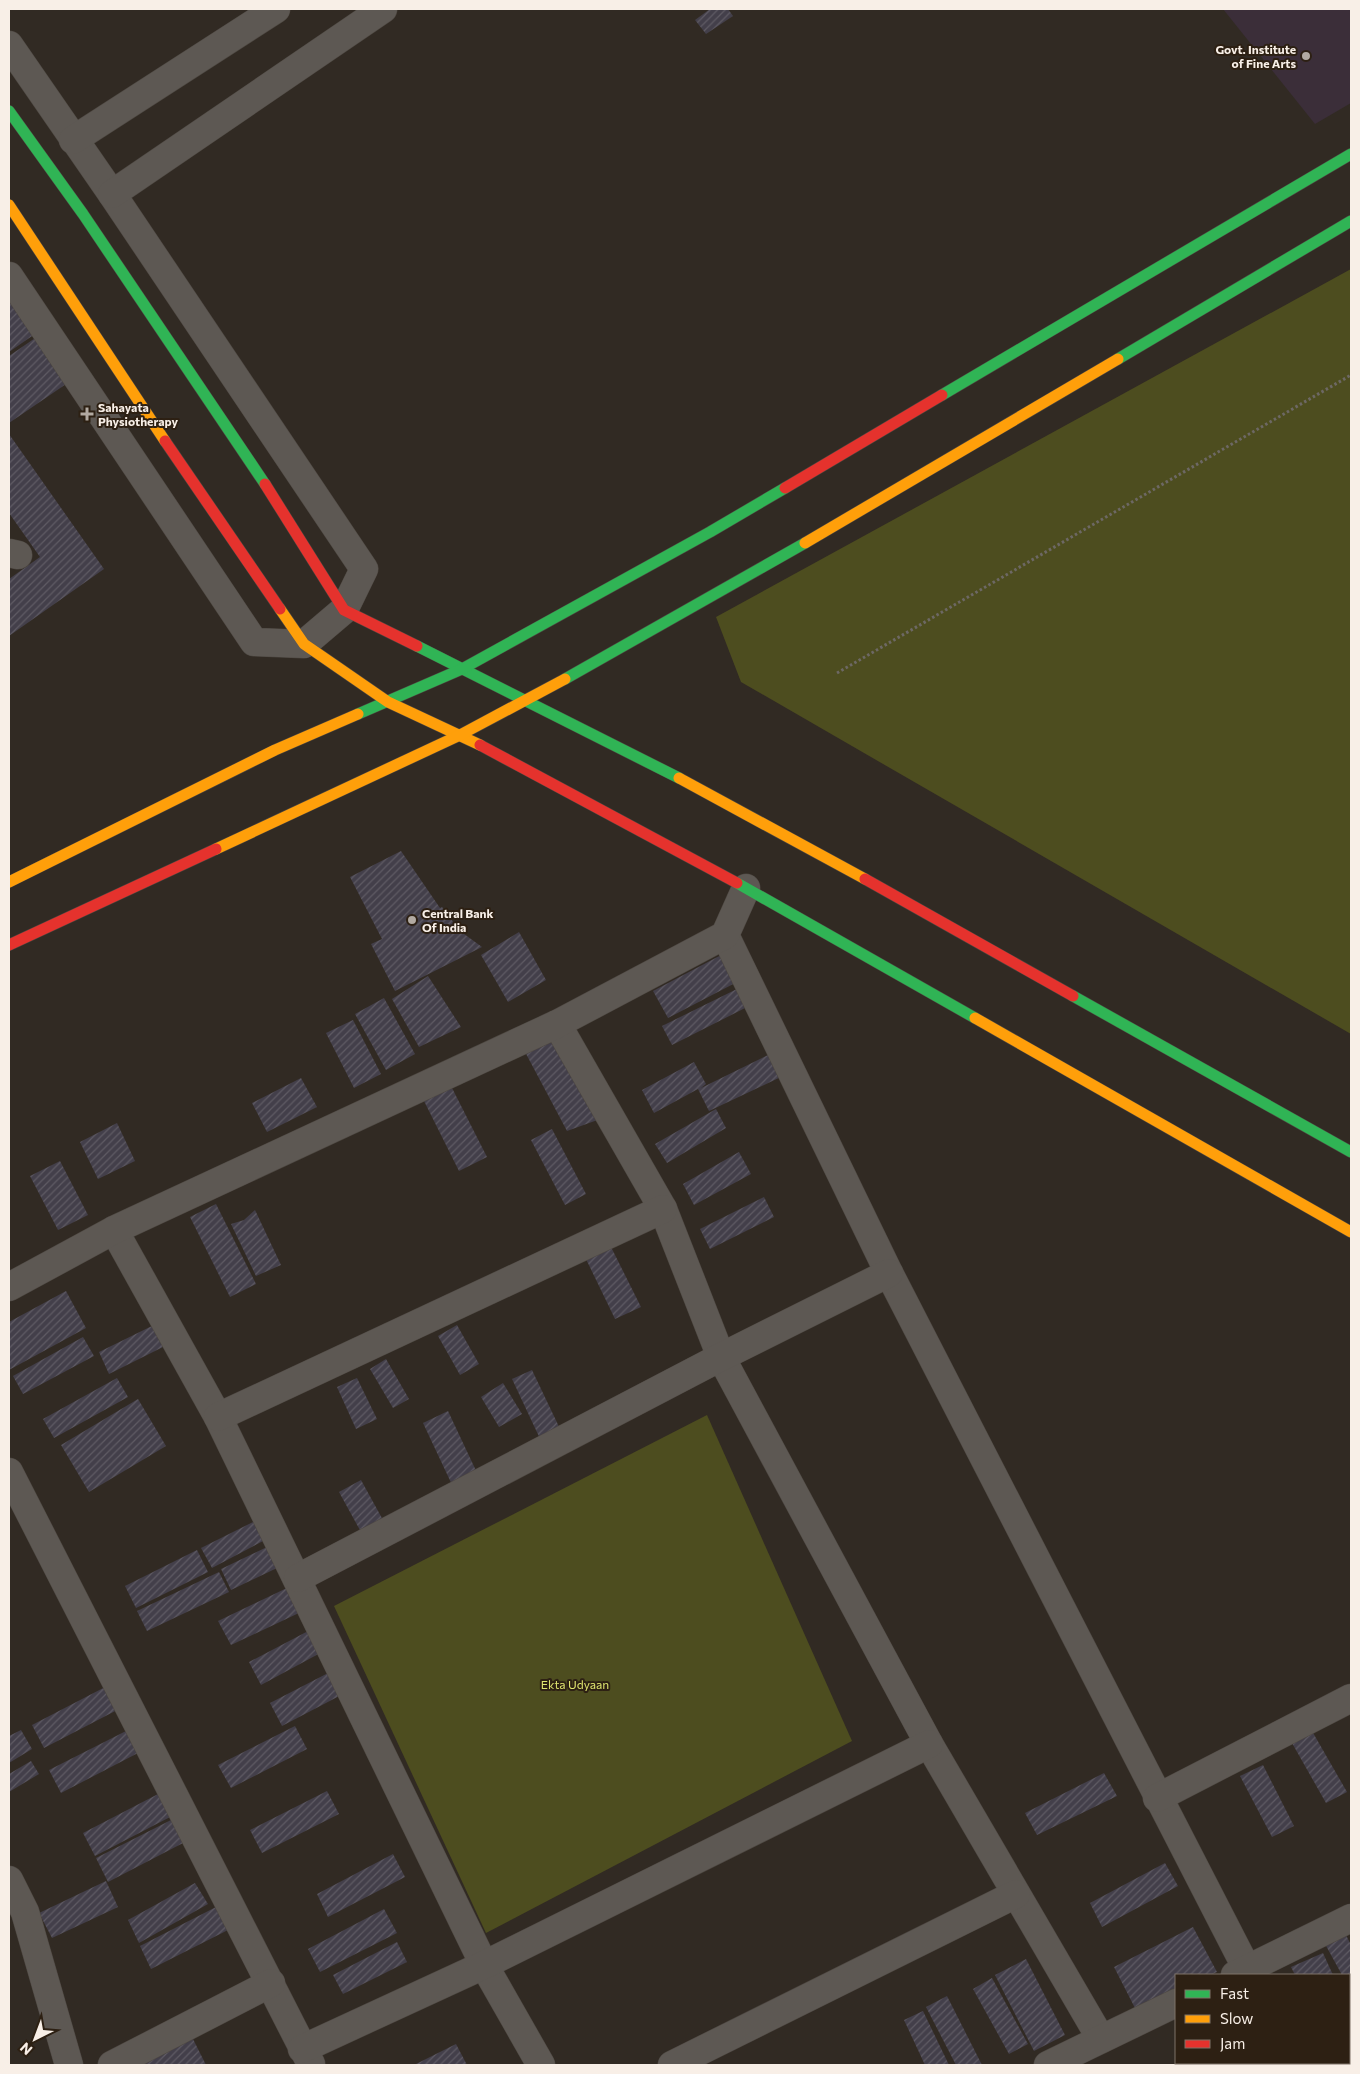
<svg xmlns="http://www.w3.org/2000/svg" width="1360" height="2074" font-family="Commissioner,sans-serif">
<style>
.education{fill:#3b2e39}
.green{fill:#4d4d1f}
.building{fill:url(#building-hatch)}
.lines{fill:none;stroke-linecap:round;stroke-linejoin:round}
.street-casing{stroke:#4d4741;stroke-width:29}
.fast-casing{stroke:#4d4741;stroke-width:12}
.slow-casing{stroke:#4d4741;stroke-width:12}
.jam-casing{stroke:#4d4741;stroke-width:12}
.path{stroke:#6d6864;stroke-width:3;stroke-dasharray:2.5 2.5;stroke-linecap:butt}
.street{stroke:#5d5853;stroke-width:28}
.fast{stroke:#30b455;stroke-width:11}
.slow{stroke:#ff9f0a;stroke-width:11}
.jam{stroke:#e5322d;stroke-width:11}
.poi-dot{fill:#b2aaa2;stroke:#2d2013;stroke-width:2}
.labels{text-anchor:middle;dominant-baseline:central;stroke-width:4;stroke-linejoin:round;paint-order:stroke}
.poi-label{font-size:12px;font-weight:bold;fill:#f8efe7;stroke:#2d2013;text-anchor:start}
.park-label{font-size:12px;fill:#dfe46f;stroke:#2d2013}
</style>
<defs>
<pattern id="building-hatch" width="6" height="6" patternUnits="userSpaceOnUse" patternTransform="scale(1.25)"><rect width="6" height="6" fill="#433f4a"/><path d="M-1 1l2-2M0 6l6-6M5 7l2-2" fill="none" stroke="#5f5b64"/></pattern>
</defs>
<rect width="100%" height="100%" fill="#312a23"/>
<polygon class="education" points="1223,9 1351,9 1351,103 1315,124"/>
<g class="green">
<polygon points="1351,269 1351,1034 741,682 716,617"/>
<polygon points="707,1415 852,1741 486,1933 334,1606"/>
</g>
<g class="building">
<polygon points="710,9 728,9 733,16 706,34 695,20"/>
<polygon points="9,295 35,334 9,352"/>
<polygon points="41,334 72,380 9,423 9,356"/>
<polygon points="9,434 104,569 9,636 9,579 40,557 9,513"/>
<polygon points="401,851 440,908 442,907 460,931 482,947 395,991 371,944 382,939 350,877"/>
<polygon points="519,932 546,980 508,1002 481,955"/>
<polygon points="725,953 739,981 668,1018 653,991"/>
<polygon points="428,976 461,1027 419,1047 392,999"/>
<polygon points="743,986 753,1004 672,1045 662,1026"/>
<polygon points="384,998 415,1054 386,1070 355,1014"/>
<polygon points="353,1020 381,1074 354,1088 326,1033"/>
<polygon points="556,1032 603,1118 567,1131 524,1050"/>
<polygon points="774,1052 785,1075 709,1111 698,1089 654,1113 642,1090 694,1062 706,1084 701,1088"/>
<polygon points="301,1078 317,1107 267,1132 252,1103"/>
<polygon points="450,1084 487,1157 459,1171 423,1099"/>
<polygon points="716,1109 726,1128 667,1163 655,1144"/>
<polygon points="117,1123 135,1161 98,1179 80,1142"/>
<polygon points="552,1129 586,1194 565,1205 531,1140"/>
<polygon points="739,1152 751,1174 694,1205 683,1184"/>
<polygon points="60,1161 88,1215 58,1230 30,1176"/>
<polygon points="764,1197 774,1217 710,1249 700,1229"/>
<polygon points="216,1204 256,1284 230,1297 190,1217"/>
<polygon points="255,1210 281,1265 256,1276 231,1224 244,1220"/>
<polygon points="609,1243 641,1307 615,1319 584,1255"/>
<polygon points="66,1291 86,1328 9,1370 9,1322"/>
<polygon points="156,1324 167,1345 109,1374 99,1352"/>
<polygon points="457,1325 479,1364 460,1375 438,1336"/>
<polygon points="83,1337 94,1356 23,1394 13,1376"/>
<polygon points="386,1359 409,1399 393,1408 370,1369"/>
<polygon points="532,1370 562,1433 542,1443 512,1379"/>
<polygon points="117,1378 128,1397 54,1438 43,1419"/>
<polygon points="357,1378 377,1419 356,1429 337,1387"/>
<polygon points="503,1383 522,1414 499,1427 481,1397"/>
<polygon points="138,1399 166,1446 89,1492 61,1445"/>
<polygon points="448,1411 479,1477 454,1489 423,1423"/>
<polygon points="361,1480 383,1520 361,1532 339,1492"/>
<polygon points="255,1521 265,1540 212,1568 201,1548"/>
<polygon points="267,1547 277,1568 231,1590 221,1569"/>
<polygon points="197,1550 208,1572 136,1608 125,1586"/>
<polygon points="219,1572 229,1592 147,1631 137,1611"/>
<polygon points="289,1587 301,1612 231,1645 218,1621"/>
<polygon points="312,1629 324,1651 261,1685 249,1662"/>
<polygon points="332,1671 345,1693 282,1726 270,1703"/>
<polygon points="109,1685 121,1708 44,1748 32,1725"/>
<polygon points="295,1726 307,1749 231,1788 218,1765"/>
<polygon points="21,1730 32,1749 9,1763 9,1736"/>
<polygon points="126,1731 138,1753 61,1793 49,1770"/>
<polygon points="1312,1731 1347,1792 1326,1803 1292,1743"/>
<polygon points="31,1761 39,1774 9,1792 9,1774"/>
<polygon points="1263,1765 1294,1826 1272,1837 1240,1776"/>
<polygon points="1104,1773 1117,1796 1037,1835 1025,1813"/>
<polygon points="327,1791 339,1814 262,1853 250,1830"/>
<polygon points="160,1793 172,1816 95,1856 83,1833"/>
<polygon points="173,1819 185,1842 108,1882 96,1858"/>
<polygon points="393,1854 405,1877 328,1917 317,1894"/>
<polygon points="1165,1863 1178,1886 1102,1927 1090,1903"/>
<polygon points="106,1881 118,1907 52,1938 39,1913"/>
<polygon points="195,1883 208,1904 139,1943 128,1920"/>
<polygon points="216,1907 228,1930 151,1969 140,1946"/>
<polygon points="384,1909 397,1933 320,1972 308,1949"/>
<polygon points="1193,1927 1217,1972 1210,1975 1176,1975 1176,1993 1137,2012 1114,1967"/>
<polygon points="1345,1933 1351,1945 1351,1993 1349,1988 1349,1975 1342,1975 1325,1944"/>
<polygon points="397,1942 407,1962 343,1994 333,1975"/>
<polygon points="1323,1953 1333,1975 1295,1975 1291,1967"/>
<polygon points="1026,1959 1065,2035 1034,2051 995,1975"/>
<polygon points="992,1978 1028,2044 1009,2054 973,1989"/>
<polygon points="947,1996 982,2065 956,2065 926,2007"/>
<polygon points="923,2011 949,2065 925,2065 904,2020"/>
<polygon points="192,2037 206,2065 138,2065"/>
<polygon points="456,2044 467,2065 414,2065"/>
<polygon points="1349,2049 1351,2054 1351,2065 1323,2065 1323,2063 1349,2063"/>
</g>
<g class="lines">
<g class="street-casing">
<g id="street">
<polyline points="9,45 112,194 364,569 344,610 304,644 254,642 9,276"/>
<polyline points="73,140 276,9"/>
<polyline points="112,194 383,9"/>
<polyline points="9,553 18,555"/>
<polyline points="725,935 889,1273 1250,1975"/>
<polyline points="557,1024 663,1209 721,1357 929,1744 1101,2039"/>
<polyline points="114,1230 218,1417 484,1965 541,2065"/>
<polyline points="9,1287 114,1230 557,1024 725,935 746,888"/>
<polyline points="218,1417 663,1209"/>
<polyline points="9,1472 311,2064"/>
<polyline points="298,1578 721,1357 889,1273"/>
<polyline points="1157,1798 1351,1698"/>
<polyline points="9,1880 25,1912 69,2065"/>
<polyline points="1235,1975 1351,1918"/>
<polyline points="302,2049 484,1965 929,1744"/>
<polyline points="1297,2063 1298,2065"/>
<polyline points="112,2065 271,1983"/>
<polyline points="672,2065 1016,1894"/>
<polyline points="1048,2065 1176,2003"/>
</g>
</g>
<g class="fast-casing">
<g id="fast">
<polyline points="9,111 83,214 265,484"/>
<polyline points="1118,359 1351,221"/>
<polyline points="942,395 1351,154"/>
<polyline points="417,646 679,778"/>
<polyline points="565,679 805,543"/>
<polyline points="358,714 462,669 710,532 785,488"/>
<polyline points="737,883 975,1018"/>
<polyline points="1073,996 1351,1152"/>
</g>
</g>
<g class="slow-casing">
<g id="slow">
<polyline points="9,205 165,441"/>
<polyline points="805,543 1118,359"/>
<polyline points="280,609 304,644 388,702 480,745"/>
<polyline points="679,778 865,879"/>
<polyline points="216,849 460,735 565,679"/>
<polyline points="9,882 275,750 358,714"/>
<polyline points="975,1018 1351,1232"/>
</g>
</g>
<g class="jam-casing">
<g id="jam">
<polyline points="165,441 280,609"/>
<polyline points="265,484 344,610 417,646"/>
<polyline points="785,488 942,395"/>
<polyline points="480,745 737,883"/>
<polyline points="865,879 1073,996"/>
<polyline points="9,945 216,849"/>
</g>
</g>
<polyline class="path" points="837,673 1351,375"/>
<use href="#street" class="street"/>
<use href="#fast" class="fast"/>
<use href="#slow" class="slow"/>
<use href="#jam" class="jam"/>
</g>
<g class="poi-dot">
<circle cx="1306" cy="56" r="5"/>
<path d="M84.5 406.5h5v5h5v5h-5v5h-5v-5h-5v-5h5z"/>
<circle cx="412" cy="920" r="5"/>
</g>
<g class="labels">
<g class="poi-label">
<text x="1296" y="49" text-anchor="end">Govt. Institute<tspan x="1296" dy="14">of Fine Arts</tspan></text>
<text x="98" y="407">Sahayata<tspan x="98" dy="14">Physiotherapy</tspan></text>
<text x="422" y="913">Central Bank<tspan x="422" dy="14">Of India</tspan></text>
</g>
<g class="park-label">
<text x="575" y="1684">Ekta Udyaan</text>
</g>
</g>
<rect width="1360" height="2074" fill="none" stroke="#f8efe7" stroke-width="20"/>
<rect x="1175" y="1974" width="175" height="90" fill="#2d2013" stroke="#7e7368"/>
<rect x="1185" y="1990" width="25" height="8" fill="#30b455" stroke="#7e7368"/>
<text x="1220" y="1999" font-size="15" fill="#f8efe7">Fast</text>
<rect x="1185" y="2015" width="25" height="8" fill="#ff9f0a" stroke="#7e7368"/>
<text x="1220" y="2024" font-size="15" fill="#f8efe7">Slow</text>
<rect x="1185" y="2040" width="25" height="8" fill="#e5322d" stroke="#7e7368"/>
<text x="1220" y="2049" font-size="15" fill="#f8efe7">Jam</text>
<g transform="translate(35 2039) rotate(222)" stroke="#2d2013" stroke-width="4" paint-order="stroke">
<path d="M0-4L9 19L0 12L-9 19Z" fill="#f8efe7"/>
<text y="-8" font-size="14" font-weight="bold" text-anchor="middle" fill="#f8efe7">N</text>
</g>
</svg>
